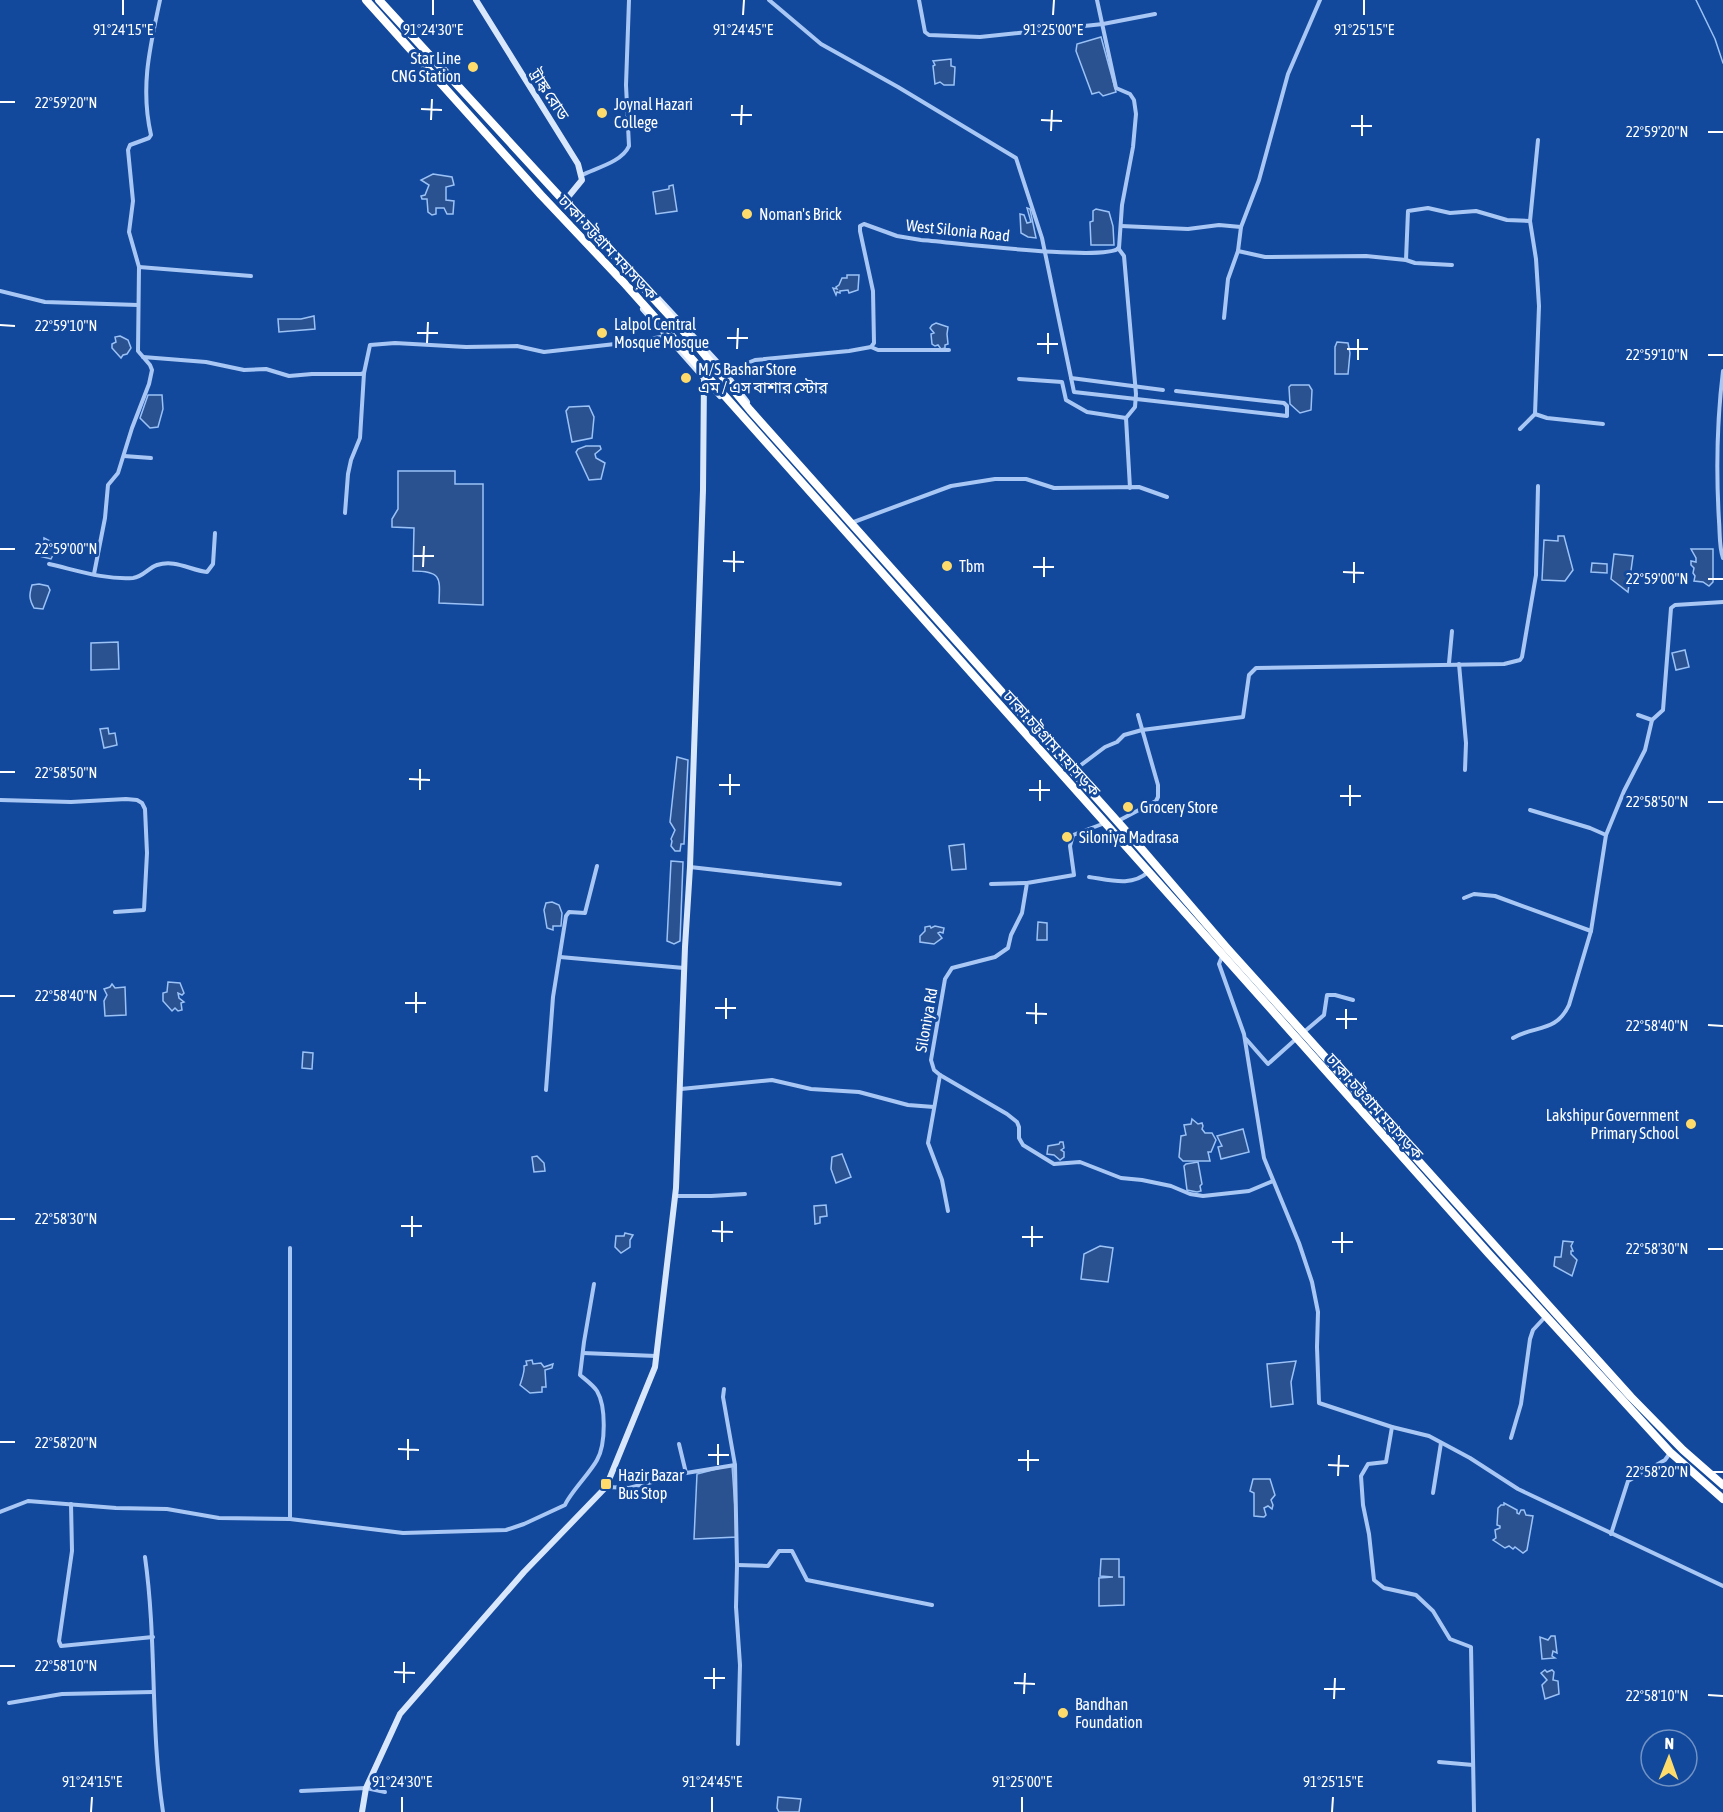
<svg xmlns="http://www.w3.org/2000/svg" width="1723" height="1812" font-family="'Asap Condensed','Noto Sans Bengali',sans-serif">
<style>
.water{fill:#2b5290;stroke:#9bc2f6;stroke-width:1.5}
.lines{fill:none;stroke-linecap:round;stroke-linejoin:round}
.stream{stroke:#9bc2f6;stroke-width:1.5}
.street{stroke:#a9c7f4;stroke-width:4}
.secondary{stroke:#d9e7fd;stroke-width:6}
.highway{stroke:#fff;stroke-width:8}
.ticks{fill:none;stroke:#fff;stroke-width:2}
.poi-dot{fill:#ffdb6c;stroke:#13499c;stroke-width:2}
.labels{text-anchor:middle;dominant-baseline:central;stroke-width:6;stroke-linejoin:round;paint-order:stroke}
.poi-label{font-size:16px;fill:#fff;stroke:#13499c;text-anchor:start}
.street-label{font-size:16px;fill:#fff;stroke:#13499c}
.ticks-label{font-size:15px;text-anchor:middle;fill:#fff;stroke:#13499c;stroke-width:6;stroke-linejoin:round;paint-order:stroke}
</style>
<rect width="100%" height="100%" fill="#13499c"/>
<g class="water">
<polygon points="1101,37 1116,92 1103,96 1099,92 1092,94 1076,51 1077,44"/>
<polygon points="951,59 951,66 955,67 954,85 944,85 940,82 935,84 933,66 935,65 933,61"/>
<polygon points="433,174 452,177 454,185 446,187 446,200 454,201 453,214 447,214 444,208 436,208 436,214 432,215 428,212 427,199 422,199 421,196 425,195 429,185 421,180"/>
<polygon points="673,185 677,211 656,214 653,192 669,189 669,186"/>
<polygon points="1027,208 1030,209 1036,238 1028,237 1021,233 1020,214 1024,215 1027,223 1031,222"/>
<polygon points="1096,209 1109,212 1113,226 1114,245 1091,245 1090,222 1093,221 1093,211"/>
<polygon points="847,275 859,275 858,290 849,293 848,290 840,291 840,293 837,292 836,295 833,288 837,289 836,287 839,285 842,278 847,278"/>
<polygon points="314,316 315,329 279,332 278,319 301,319"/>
<polygon points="936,323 948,327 947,334 948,344 945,345 945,348 941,349 938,345 935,346 932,344 931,334 934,333 930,328 932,325"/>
<polygon points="120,336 128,340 131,348 127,354 123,355 121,358 112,348 112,344 116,342 115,337"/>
<polygon points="1337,342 1348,343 1350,353 1348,374 1335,374 1335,347"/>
<polygon points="1291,385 1309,385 1312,390 1311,410 1300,413 1290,404 1289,387"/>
<polygon points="148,395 162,395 163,409 158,427 150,428 140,418"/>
<polygon points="589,406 594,417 592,438 572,442 566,411 569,407"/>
<polygon points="586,446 600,446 601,449 595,454 596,458 605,463 601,479 589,480 576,452 578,449"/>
<path d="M398,471H455V484H483V605L439,603C440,578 442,571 413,571L414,528L392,527V519L398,509Z"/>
<polygon points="1558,536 1564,536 1573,570 1565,581 1542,580 1544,540 1558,541"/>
<polygon points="44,538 58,545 51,559 39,556 44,545"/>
<polygon points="1691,549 1713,549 1713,582 1709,586 1703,582 1694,581 1695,576 1693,573 1694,568 1691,565 1691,561 1696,562 1696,558"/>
<polygon points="1614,554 1633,556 1628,592 1611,579"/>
<polygon points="1592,563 1607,564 1607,573 1591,572"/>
<path d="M39,584L48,586L50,590L43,609L34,608C29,599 29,595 32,585Z"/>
<polygon points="118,642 119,669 91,670 91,643"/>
<polygon points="1685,650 1689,667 1676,670 1672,653"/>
<polygon points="108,728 109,734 115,733 117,745 104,748 100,729"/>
<polygon points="677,757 688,760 684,844 681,844 680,851 675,851 671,846 672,841 671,839 675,830 670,822"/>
<polygon points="964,844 966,869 952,870 949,846"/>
<polygon points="671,861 683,862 680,941 674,944 667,941"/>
<polygon points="552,902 559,905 562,913 561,926 553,926 553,930 547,928 544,910 546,903"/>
<polygon points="1038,922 1047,923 1047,940 1037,940"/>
<polygon points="930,926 931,928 935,926 944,928 943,933 940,932 938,933 942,938 934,944 920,942 920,936 925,931 925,927"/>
<polygon points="168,982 180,983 184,993 182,995 178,993 179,998 184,1002 181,1003 182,1010 178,1011 175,1008 172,1011 163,1001 163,993 167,992"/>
<polygon points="112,984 115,988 125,987 126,1015 105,1016 104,1001 107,995 104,989 110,987"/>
<polygon points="303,1052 313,1053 312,1069 302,1068"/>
<polygon points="1192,1119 1198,1124 1202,1123 1203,1126 1202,1129 1205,1133 1212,1133 1216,1140 1211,1152 1208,1152 1210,1161 1183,1161 1179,1157 1181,1136 1186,1135 1184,1125 1191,1124"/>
<polygon points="1243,1129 1249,1152 1221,1159 1218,1147 1222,1146 1217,1136"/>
<polygon points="1060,1142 1063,1142 1064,1148 1061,1150 1064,1152 1064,1157 1060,1160 1054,1155 1047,1154 1048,1146 1059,1144"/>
<polygon points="842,1154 851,1177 836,1183 831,1169 832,1157"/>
<polygon points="537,1156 544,1163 545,1171 534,1172 532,1157"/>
<polygon points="1198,1162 1202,1184 1200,1186 1201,1191 1197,1192 1187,1190 1184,1166 1186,1164"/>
<polygon points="826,1205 827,1216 820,1217 820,1223 815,1224 814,1206"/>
<polygon points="625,1233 633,1235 630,1240 630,1247 621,1253 615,1247 616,1236 624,1236"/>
<polygon points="1563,1241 1573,1242 1571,1246 1573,1251 1571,1251 1571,1254 1577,1260 1572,1276 1554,1266 1555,1257 1561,1257"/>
<polygon points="1100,1246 1113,1248 1108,1282 1081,1279 1084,1254"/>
<path d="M532,1360L533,1364L541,1363L544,1367L553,1364L552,1368L545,1370L546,1387H542V1392L530,1393L520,1385C522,1379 525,1371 524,1366L527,1365L526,1361Z"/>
<polygon points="1296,1361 1291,1382 1293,1404 1271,1407 1267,1364"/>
<polygon points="732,1465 737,1537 694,1539 697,1474"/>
<polygon points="1253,1479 1270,1479 1275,1495 1271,1500 1273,1505 1272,1509 1268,1506 1264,1508 1266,1515 1264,1517 1254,1516 1254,1493 1250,1491"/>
<polygon points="1504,1503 1517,1510 1517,1513 1519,1514 1521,1510 1524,1510 1526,1515 1533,1516 1527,1550 1523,1553 1515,1547 1513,1549 1509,1546 1505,1548 1493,1540 1496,1538 1495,1530 1500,1528 1500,1526 1497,1525 1498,1508 1501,1505 1504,1505"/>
<polygon points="1101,1559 1119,1559 1119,1577 1124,1577 1124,1605 1099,1606 1099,1578 1113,1577 1100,1576"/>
<polygon points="1551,1636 1555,1636 1557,1653 1553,1651 1552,1656 1555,1658 1542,1659 1540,1637 1548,1640"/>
<polygon points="1545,1670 1547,1672 1552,1670 1554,1672 1553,1680 1558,1681 1559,1694 1545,1699 1542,1685 1547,1680 1541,1673"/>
<polygon points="778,1797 801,1799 799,1812 779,1812 777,1808"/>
</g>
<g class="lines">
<polyline class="stream" points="1696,0 1715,39 1723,63"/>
<g class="street">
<polyline points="769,0 821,44 898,87 1016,158 1042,238 1074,392 1287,416 1287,406 1284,403 1176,391"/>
<polyline points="919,0 925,32 929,35 980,37 1103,24 1155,14"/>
<path d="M582,175C596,168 622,162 629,146L626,85L629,0"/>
<polyline points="1121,226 1188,229 1219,225 1241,227"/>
<polyline points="1118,248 1124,256 1136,394 1135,407 1126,418 1130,488"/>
<polyline points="1238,251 1265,257 1366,256 1406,260 1415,263 1452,265"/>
<polyline points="1406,260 1408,211 1428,208 1450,213 1476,211 1507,220 1530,221"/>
<polyline points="139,267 251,276"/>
<polyline points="0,291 45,302 138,305"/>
<polyline points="1224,318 1228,279 1238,251 1241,227 1259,180 1288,74 1320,0"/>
<polyline points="871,347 878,350 949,350"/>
<polyline points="143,357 206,362 244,370 266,369 289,376 312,374 361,374 364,373 370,345 395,343 466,347 517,346 544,352 633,342 666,336"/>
<path d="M1723,371C1717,420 1716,471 1719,521C1720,533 1719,547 1723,558"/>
<path d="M725,372L755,360L849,351L871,347L874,343L873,291L860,231V226L864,224L897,236L921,240C950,242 1105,262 1119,248L1122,205L1133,147L1136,114L1134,100L1130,94L1116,88L1097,0"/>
<polyline points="1071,378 1163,390"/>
<polyline points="1019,379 1062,382 1066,400 1087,412 1126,418"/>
<polyline points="1535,414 1547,418 1603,424"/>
<polyline points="1520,429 1535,414 1539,306 1536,259 1530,221 1538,140"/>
<polyline points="124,456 151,458"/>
<polyline points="345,513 348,474 351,460 360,438 364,373"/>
<polyline points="851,523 951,486 995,479 1026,479 1054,488 1139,487 1167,497"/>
<path d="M49,564C76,570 105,580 133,578C143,577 148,568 157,565C175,559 190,570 207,572L213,564L215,533"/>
<path d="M94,574L105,518L108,485L118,473L132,428L149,384L152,370L150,365L138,351L139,267L129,232L133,201L128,150L130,145L149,138L151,135C140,87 150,47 160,0"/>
<polyline points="1449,663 1452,631"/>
<polyline points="1459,664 1466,743 1465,770"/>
<polyline points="1638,715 1652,720"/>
<polyline points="1073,771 1105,747 1117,742 1124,735 1142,730 1243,717 1249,675 1256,668 1504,664 1520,660 1522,657 1536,575 1538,486"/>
<polyline points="0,800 71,802 126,799 137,800 142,803 145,809 147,853 144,910 115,912"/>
<polyline points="1530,810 1590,828 1606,835"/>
<polyline points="1118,821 1156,801 1158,797 1158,785 1138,715"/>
<polyline points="1105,823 1073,835 1070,846 1074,875 1027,883 1022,913 1011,935 1008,948 995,957 952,968 945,979 931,1060 934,1070 940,1075 1007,1114 1017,1122 1019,1127 1019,1138 1023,1145 1054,1164 1080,1162 1121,1178 1142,1180 1171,1186 1190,1194 1203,1196 1249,1191 1273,1181"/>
<polyline points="690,867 840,884"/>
<path d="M1089,877C1110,880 1132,887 1148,872"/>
<polyline points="991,884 1026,883"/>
<polyline points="1464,898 1474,894 1495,896 1591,931"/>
<polyline points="1223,954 1219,964 1244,1034 1264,1158 1299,1243 1312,1282 1318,1312 1317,1347 1319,1403 1392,1427 1429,1436 1470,1458 1518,1489 1723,1586"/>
<polyline points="560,957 684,968"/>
<polyline points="1304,1032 1324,1015 1327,995 1335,995 1353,1000"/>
<path d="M1513,1038C1535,1025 1556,1033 1569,1005L1591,931L1606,835L1624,791L1645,750L1652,720L1663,710L1671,608L1675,605L1723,602"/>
<polyline points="1246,1039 1268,1064 1296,1039"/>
<polyline points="940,1075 928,1143 942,1180 948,1211"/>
<polyline points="681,1089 772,1080 811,1089 859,1092 908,1105 934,1107"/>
<polyline points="546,1090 553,997 566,916 569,912 585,913 597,866"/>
<polyline points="676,1196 711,1196 745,1194"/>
<polyline points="290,1248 290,1519"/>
<polyline points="583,1353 656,1356"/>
<polyline points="724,1389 723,1397 735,1465 737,1565 736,1607 740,1665 738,1744"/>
<polyline points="1392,1427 1386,1462 1368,1464 1361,1476 1363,1505 1369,1534 1374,1580 1384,1588 1416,1595 1433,1611 1450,1639 1471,1647 1474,1812"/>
<polyline points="1511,1438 1521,1404 1530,1339 1533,1330 1546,1316"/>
<polyline points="679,1444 686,1473 735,1465"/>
<polyline points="607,1487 629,1488 686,1473"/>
<polyline points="1433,1493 1441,1443"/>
<polyline points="71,1504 72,1551 59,1641 61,1646 153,1637"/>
<path d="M0,1512L28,1501L116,1508L167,1509L219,1518L290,1519L403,1533L506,1530L524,1524L565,1505C570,1493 590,1473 597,1460C606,1444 606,1406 597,1391C593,1385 586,1380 580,1375L584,1342L594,1284"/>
<polyline points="1611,1534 1628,1481 1665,1460 1670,1453"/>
<path d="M145,1557C157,1642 150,1727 163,1812"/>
<polyline points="737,1565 768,1566 779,1551 792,1551 807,1580 932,1605"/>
<polyline points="9,1703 62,1694 153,1692"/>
<polyline points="1439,1762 1473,1765"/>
<polyline points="301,1791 366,1788 385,1792"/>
</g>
<g class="secondary">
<polyline points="476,0 578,164 582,180 564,202"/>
<polyline points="656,296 716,361 747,402"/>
<polyline points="643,309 720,396"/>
<polyline points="362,1812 366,1788 400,1714 524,1572 606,1487 655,1367 676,1188 685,947 690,867 703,490 704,378"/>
</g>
<g class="highway">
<polyline points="366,0 541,195 626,285 1489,1254 1670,1452 1723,1499"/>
<polyline points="379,0 699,348 750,410 1134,840 1227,948 1631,1397 1683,1450 1723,1485"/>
</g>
</g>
<path class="ticks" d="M123,15V0M433,15V0M743,15L744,0M1053,15L1054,0M1364,15V0M0,102H15M421,109L442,110M731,115H752M431,120L432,99M1041,120L1062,121M741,125L742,105M1351,126H1372M1051,131L1052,110M1708,132H1723M1362,136V115M0,325L15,326M417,333H438M727,338H748M427,343L428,322M1037,344H1058M737,349L738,328M1347,349H1368M1048,354V333M1708,355H1723M1358,360V339M0,549H15M413,556H434M723,561L744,562M423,567L424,546M1033,567H1054M734,572V551M1343,572L1364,573M1044,577V557M1708,579H1723M1354,583V562M0,772H15M409,779L430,780M719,785H740M420,790V769M1029,790H1050M730,795V774M1340,796H1361M1040,801V780M1708,802H1723M1350,806V785M0,996H15M405,1003H426M715,1008H736M416,1013V992M1026,1013L1047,1014M726,1019V998M1336,1019H1357M1036,1024V1003M1708,1025L1723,1026M1346,1029V1009M0,1219H15M401,1226H422M712,1231L733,1232M412,1237V1216M1022,1237H1043M722,1242V1221M1332,1242H1353M1032,1247V1226M1708,1249H1723M1342,1253V1232M0,1442H15M398,1449L419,1450M708,1455H729M408,1460V1439M1018,1460H1039M718,1465V1444M1328,1465L1349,1466M1028,1471V1450M1708,1472H1723M1338,1476L1339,1455M0,1666H15M394,1672L415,1673M704,1678H725M404,1683V1662M1014,1683L1035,1684M714,1689V1668M1324,1689H1345M1024,1694L1025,1673M1708,1695L1723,1696M1334,1699L1335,1678M91,1812L92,1797M402,1812V1797M712,1812V1797M1022,1812V1797M1332,1812L1333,1797"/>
<g class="poi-dot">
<circle cx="473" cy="67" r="6"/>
<circle cx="602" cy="113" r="6"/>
<circle cx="747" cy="214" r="6"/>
<circle cx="602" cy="333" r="6"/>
<circle cx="686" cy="378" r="6"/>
<circle cx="947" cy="566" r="6"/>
<circle cx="1128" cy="807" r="6"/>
<circle cx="1067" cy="837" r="6"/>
<circle cx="1691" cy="1124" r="6"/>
<rect x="600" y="1478" width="12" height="12" rx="3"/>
<circle cx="1063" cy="1713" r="6"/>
</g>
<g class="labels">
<g class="poi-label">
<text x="461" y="58" text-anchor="end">Star Line<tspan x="461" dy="18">CNG Station</tspan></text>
<text x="614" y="104">Joynal Hazari<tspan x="614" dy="18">College</tspan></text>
<text x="759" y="214">Noman's Brick</text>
<text x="614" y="324">Lalpol Central<tspan x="614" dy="18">Mosque Mosque</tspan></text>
<text x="698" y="369">M/S Bashar Store<tspan x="698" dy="18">এম / এস বাশার স্টোর</tspan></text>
<text x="959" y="566">Tbm</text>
<text x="1140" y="807">Grocery Store</text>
<text x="1079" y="837">Siloniya Madrasa</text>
<text x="1679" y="1115" text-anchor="end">Lakshipur Government<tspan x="1679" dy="18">Primary School</tspan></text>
<text x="618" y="1475">Hazir Bazar<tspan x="618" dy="18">Bus Stop</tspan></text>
<text x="1075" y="1704">Bandhan<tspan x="1075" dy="18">Foundation</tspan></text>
</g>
<g class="street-label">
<text transform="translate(550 94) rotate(57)">ট্রাঙ্ক রোড</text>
<text transform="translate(958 230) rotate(6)">West Silonia Road</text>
<text transform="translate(608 247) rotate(47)">ঢাকা-চট্টগ্রাম মহাসড়ক</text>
<text transform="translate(1052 743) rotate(48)">ঢাকা-চট্টগ্রাম মহাসড়ক</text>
<text transform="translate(926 1020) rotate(-80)">Siloniya Rd</text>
<text transform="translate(1375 1106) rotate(48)">ঢাকা-চট্টগ্রাম মহাসড়ক</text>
</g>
</g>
<g class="ticks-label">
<text x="123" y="35">91°24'15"E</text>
<text x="433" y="35">91°24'30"E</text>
<text x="743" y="35">91°24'45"E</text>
<text x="1053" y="35">91°25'00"E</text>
<text x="1364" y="35">91°25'15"E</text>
<text x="66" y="108">22°59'20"N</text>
<text x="1657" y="137">22°59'20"N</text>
<text x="66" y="331">22°59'10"N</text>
<text x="1657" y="360">22°59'10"N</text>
<text x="66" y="554">22°59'00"N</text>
<text x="1657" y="584">22°59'00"N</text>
<text x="66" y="778">22°58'50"N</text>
<text x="1657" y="807">22°58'50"N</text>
<text x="66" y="1001">22°58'40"N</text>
<text x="1657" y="1031">22°58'40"N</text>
<text x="66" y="1224">22°58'30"N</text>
<text x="1657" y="1254">22°58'30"N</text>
<text x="66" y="1448">22°58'20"N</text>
<text x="1657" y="1477">22°58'20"N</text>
<text x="66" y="1671">22°58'10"N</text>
<text x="1657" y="1701">22°58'10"N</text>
<text x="92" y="1787">91°24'15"E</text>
<text x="402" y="1787">91°24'30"E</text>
<text x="712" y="1787">91°24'45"E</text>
<text x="1022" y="1787">91°25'00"E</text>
<text x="1333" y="1787">91°25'15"E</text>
</g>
<g transform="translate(1669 1758) rotate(1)"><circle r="28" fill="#13499c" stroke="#7192c4" stroke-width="1.5"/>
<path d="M0-4.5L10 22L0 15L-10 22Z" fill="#ffdb6c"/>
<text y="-9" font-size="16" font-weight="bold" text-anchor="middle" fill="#ffffff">N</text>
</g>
</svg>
